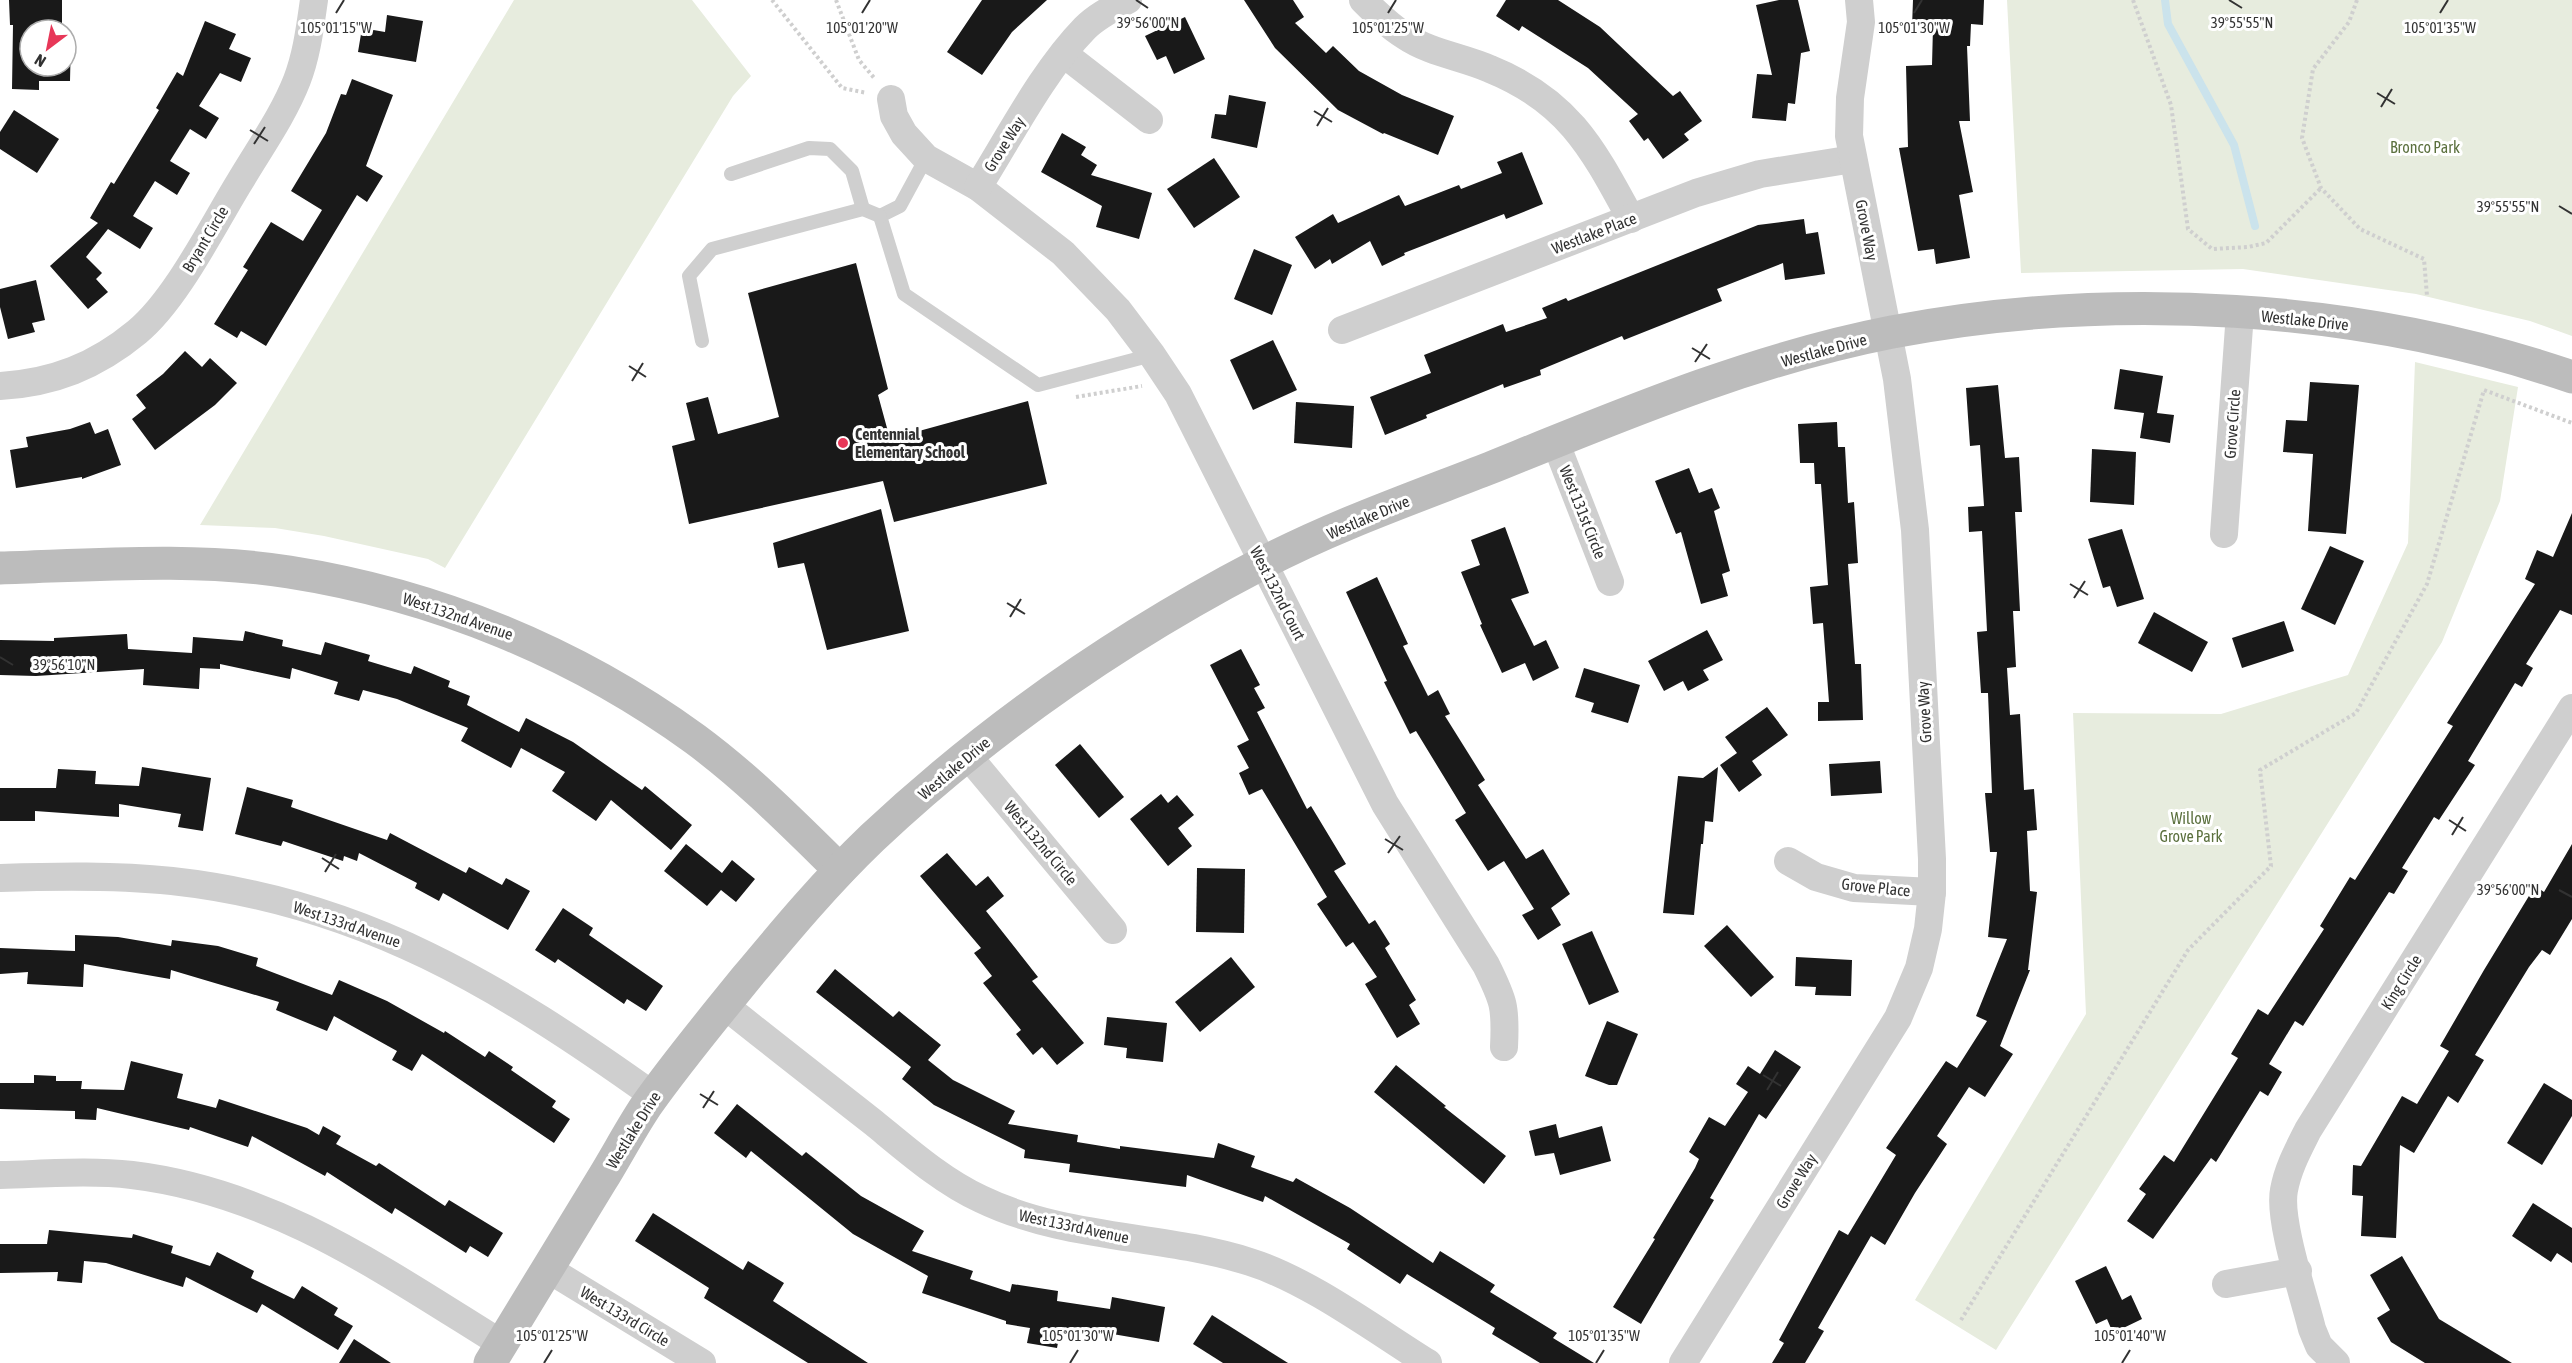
<svg xmlns="http://www.w3.org/2000/svg" width="2572" height="1363" font-family="'Asap Condensed',sans-serif">
<style>
.green{fill:#e7ecde}
.lines{fill:none;stroke-linecap:round;stroke-linejoin:round}
.stream{stroke:#cbe3ec;stroke-width:8}
.building{fill:#191919}
.path{stroke:#cfcfcf;stroke-width:4;stroke-dasharray:3 3;stroke-linecap:butt}
.lane{stroke:#cfcfcf;stroke-width:14}
.street{stroke:#cfcfcf;stroke-width:28}
.secondary{stroke:#bcbcbc;stroke-width:33}
.ticks{fill:none;stroke:#323232;stroke-width:2}
.poi-dot{fill:#e73758;stroke:#fff;stroke-width:2}
.labels{text-anchor:middle;dominant-baseline:central;stroke-width:6;stroke-linejoin:round;paint-order:stroke}
.street-label{font-size:16px;fill:#323232;stroke:#fff}
.park-label{font-size:16px;fill:#5b703e;stroke:#fff}
.poi-label{font-size:16px;font-weight:bold;fill:#323232;stroke:#fff;text-anchor:start}
.ticks-label{font-size:15px;text-anchor:middle;fill:#323232;stroke:#fff;stroke-width:6;stroke-linejoin:round;paint-order:stroke}
</style>
<rect width="100%" height="100%" fill="#fff"/>
<g class="green">
<polygon points="514,0 692,0 751,76 733,96 445,568 428,559 324,536 275,528 200,525"/>
<polygon points="2007,0 2572,0 2572,336 2530,321 2416,294 2243,269 2021,273"/>
<polygon points="2415,362 2518,387 2500,501 2442,642 1996,1350 1915,1300 2086,1014 2073,713 2221,714 2348,675 2408,543"/>
</g>
<g class="lines">
<polyline class="stream" points="2165,0 2168,24 2234,145 2255,226"/>
</g>
<g class="building">
<polygon points="9,0 62,0 62,30 30,30 30,66 66,66 66,38 71,38 70,81 39,81 39,90 12,89 13,25 10,25"/>
<polygon points="982,0 1047,0 1012,32 982,75 947,52"/>
<polygon points="1244,0 1293,0 1304,17 1295,23 1326,53 1333,46 1359,71 1402,95 1454,116 1438,155 1384,133 1383,134 1338,110 1275,48"/>
<polygon points="1506,0 1558,0 1600,27 1673,96 1680,91 1702,121 1684,134 1689,140 1663,159 1648,138 1644,141 1629,121 1638,114 1588,68 1522,26 1519,31 1496,16"/>
<polygon points="1779,0 1798,0 1810,51 1801,53 1795,104 1788,103 1786,121 1752,118 1757,74 1772,75 1756,5"/>
<polygon points="1913,0 1984,0 1983,25 1971,24 1970,46 1967,46 1970,121 1959,121 1973,192 1959,195 1970,258 1936,264 1934,249 1918,251 1899,148 1908,147 1906,66 1932,65 1933,27 1912,27"/>
<polygon points="387,15 423,21 416,62 358,52 362,28 385,32"/>
<polygon points="1185,17 1205,59 1174,74 1166,56 1157,60 1145,36"/>
<polygon points="205,21 236,34 229,49 251,58 241,82 220,73 199,106 219,118 206,139 190,129 170,161 190,173 177,195 155,181 133,216 153,228 140,249 108,229 86,257 102,273 96,279 108,292 88,309 50,266 98,223 90,218 111,182 114,184 159,110 156,108 177,72 183,76"/>
<polygon points="352,79 393,95 366,166 383,176 367,202 357,195 266,346 241,331 237,338 214,324 248,270 243,267 271,222 303,241 322,210 291,191 326,133 341,94 346,95"/>
<polygon points="1229,95 1266,102 1257,148 1211,138 1215,114 1226,115"/>
<polygon points="14,110 59,139 37,173 0,149 0,132"/>
<polygon points="1062,133 1086,147 1081,155 1097,165 1091,175 1152,193 1139,239 1096,227 1102,206 1041,172"/>
<polygon points="1522,152 1543,204 1506,219 1504,214 1404,253 1405,255 1382,266 1370,241 1332,264 1330,259 1315,269 1295,237 1333,214 1338,223 1399,195 1405,206 1459,185 1461,189 1502,173 1497,162"/>
<polygon points="1214,158 1240,197 1194,228 1167,189"/>
<polygon points="1804,219 1806,234 1818,232 1825,274 1785,280 1783,263 1717,289 1722,301 1624,340 1622,336 1540,370 1541,375 1504,388 1503,384 1426,415 1427,418 1385,435 1370,397 1431,373 1424,355 1503,324 1506,332 1547,318 1542,308 1566,298 1568,301 1758,225"/>
<polygon points="1254,249 1292,265 1272,315 1234,299"/>
<polygon points="856,263 888,389 878,395 890,439 1028,401 1047,484 894,522 883,481 689,524 672,446 695,440 686,403 708,397 718,434 779,417 748,293"/>
<polygon points="36,280 45,320 32,323 35,332 8,339 0,307 0,289"/>
<polygon points="1273,340 1297,390 1253,410 1230,360"/>
<polygon points="185,351 202,367 210,358 237,383 215,405 155,450 132,419 146,408 136,395 163,374"/>
<polygon points="2120,369 2163,376 2157,413 2174,415 2170,443 2140,438 2144,413 2114,409"/>
<polygon points="2310,382 2359,385 2346,534 2308,531 2313,454 2283,452 2286,420 2307,421"/>
<polygon points="1998,385 2005,458 2019,457 2022,512 2015,512 2020,611 2013,611 2016,667 2007,668 2010,715 2020,714 2024,790 2034,789 2037,830 2027,831 2030,891 2037,892 2028,970 2030,970 2000,1046 2013,1054 1985,1097 1969,1087 1937,1136 1947,1144 1915,1193 1885,1245 1871,1236 1818,1328 1824,1331 1805,1363 1772,1363 1784,1343 1779,1340 1839,1230 1848,1235 1896,1155 1886,1148 1946,1061 1957,1068 1987,1021 1976,1016 2007,939 1988,937 1997,852 1990,852 1985,793 1992,793 1988,693 1981,693 1977,632 1987,631 1982,531 1969,532 1968,507 1984,506 1980,445 1970,446 1966,388"/>
<polygon points="1296,402 1354,406 1352,448 1294,443"/>
<polygon points="90,422 95,434 108,429 121,465 82,479 82,477 16,488 10,450 28,447 26,437 70,429"/>
<polygon points="1837,422 1838,447 1845,447 1848,503 1854,502 1858,563 1848,564 1855,664 1861,664 1863,720 1818,721 1818,702 1829,702 1823,623 1813,624 1810,587 1828,585 1821,484 1815,484 1814,463 1800,463 1798,424"/>
<polygon points="2092,449 2136,452 2134,505 2090,502"/>
<polygon points="1689,468 1699,493 1712,488 1720,508 1714,511 1730,571 1722,574 1728,596 1701,604 1681,532 1676,534 1655,481"/>
<polygon points="881,509 909,631 827,650 804,563 778,568 773,543"/>
<polygon points="2572,513 2572,615 2560,610 2526,664 2533,668 2522,687 2515,683 2468,761 2475,765 2439,820 2434,817 2402,868 2408,871 2394,894 2389,892 2303,1026 2295,1021 2269,1064 2282,1072 2268,1096 2260,1091 2216,1162 2211,1158 2153,1239 2127,1221 2146,1194 2139,1189 2164,1155 2174,1162 2238,1058 2231,1054 2258,1009 2268,1015 2324,929 2320,926 2350,877 2355,880 2453,726 2447,723 2535,584 2525,579 2537,550 2553,557"/>
<polygon points="1505,527 1529,593 1511,599 1534,646 1546,640 1559,668 1533,681 1525,663 1502,673 1480,625 1482,624 1461,572 1480,565 1471,540"/>
<polygon points="2122,529 2144,599 2117,607 2110,586 2103,588 2088,539"/>
<polygon points="2330,546 2364,561 2335,625 2301,609"/>
<polygon points="1377,577 1408,644 1403,646 1428,696 1438,690 1450,714 1445,716 1485,780 1478,785 1526,859 1543,849 1570,894 1551,908 1561,925 1538,940 1522,915 1534,909 1504,861 1488,871 1455,820 1466,813 1416,731 1410,734 1384,682 1387,681 1346,592"/>
<polygon points="2154,612 2208,642 2192,672 2138,643"/>
<polygon points="2284,621 2294,651 2242,668 2232,638"/>
<polygon points="1707,630 1723,660 1703,670 1709,680 1688,691 1683,681 1664,691 1648,661"/>
<polygon points="245,631 283,640 282,646 321,655 325,642 370,655 368,661 411,674 414,666 450,681 448,687 470,696 467,705 519,732 526,718 573,742 642,790 645,786 692,825 671,850 611,800 596,821 552,791 565,772 521,748 511,768 461,741 468,728 397,699 363,690 359,701 334,694 338,682 292,668 290,679 220,664 220,669 200,668 199,689 143,685 144,669 36,676 0,675 0,640 54,641 54,638 127,634 128,649 192,653 193,637 243,641"/>
<polygon points="1241,649 1260,685 1254,688 1265,708 1257,712 1307,809 1311,806 1346,864 1334,871 1369,924 1375,920 1390,944 1385,948 1416,1000 1409,1005 1420,1024 1397,1038 1365,984 1377,977 1353,942 1346,947 1317,904 1327,897 1262,789 1249,795 1239,773 1249,768 1237,746 1249,740 1210,665"/>
<polygon points="1584,668 1640,685 1628,723 1591,712 1594,703 1575,697"/>
<polygon points="1767,707 1788,735 1752,761 1762,775 1739,792 1720,765 1737,753 1725,737"/>
<polygon points="1080,744 1124,797 1099,818 1055,765"/>
<polygon points="1880,761 1882,793 1831,796 1829,764"/>
<polygon points="142,767 211,778 203,831 178,827 181,814 119,804 119,817 35,811 35,821 0,821 0,788 56,788 58,769 96,771 95,784 139,786"/>
<polygon points="1718,767 1713,822 1705,821 1703,844 1701,844 1694,915 1663,913 1678,776 1703,778"/>
<polygon points="247,787 293,800 291,807 387,840 390,833 466,873 469,867 502,885 506,878 530,891 508,930 443,893 439,901 415,888 417,883 359,853 357,861 344,856 343,861 283,841 281,846 235,834"/>
<polygon points="1161,794 1168,803 1177,795 1194,815 1178,828 1192,846 1168,866 1130,819"/>
<polygon points="686,844 722,873 732,860 755,879 736,902 721,890 707,906 664,871"/>
<polygon points="2572,844 2572,919 2550,955 2542,950 2529,967 2475,1055 2484,1060 2458,1103 2448,1096 2414,1153 2400,1145 2396,1238 2361,1236 2363,1196 2352,1195 2353,1165 2361,1166 2402,1096 2417,1104 2449,1051 2440,1046 2484,970 2535,886 2544,892"/>
<polygon points="947,853 976,886 988,876 1004,896 986,911 1038,977 1032,981 1084,1043 1057,1065 1042,1047 1033,1055 1016,1034 1021,1030 983,983 992,976 974,953 981,948 920,876"/>
<polygon points="1197,868 1245,869 1244,933 1196,932"/>
<polygon points="563,908 593,928 589,935 663,986 646,1011 627,999 624,1004 558,959 555,963 535,950"/>
<polygon points="1727,925 1774,977 1751,997 1704,946"/>
<polygon points="1592,931 1619,992 1589,1005 1562,944"/>
<polygon points="75,935 118,937 171,946 172,940 218,946 258,958 256,966 332,995 339,980 387,1001 444,1033 445,1031 485,1057 489,1051 513,1067 511,1070 556,1101 552,1107 570,1119 554,1143 422,1054 412,1071 392,1060 397,1051 334,1016 327,1031 276,1010 279,1002 171,970 170,979 84,964 83,987 27,984 28,972 0,974 0,948 75,951"/>
<polygon points="1231,957 1255,987 1200,1032 1175,1002"/>
<polygon points="1796,957 1852,960 1851,996 1815,995 1816,987 1795,986"/>
<polygon points="835,969 893,1017 899,1011 941,1045 928,1060 953,1080 1015,1111 1008,1124 1078,1135 1077,1142 1120,1149 1120,1146 1214,1158 1218,1143 1255,1156 1251,1167 1293,1182 1296,1178 1350,1208 1433,1263 1440,1251 1495,1285 1490,1292 1557,1333 1553,1338 1594,1363 1540,1363 1492,1334 1495,1328 1407,1274 1400,1284 1347,1249 1350,1244 1265,1196 1263,1202 1187,1175 1186,1187 1069,1172 1070,1164 1024,1158 1025,1150 934,1105 902,1079 911,1067 816,992"/>
<polygon points="1107,1017 1167,1023 1163,1062 1126,1058 1127,1048 1104,1045"/>
<polygon points="1607,1021 1638,1034 1617,1085 1609,1085 1585,1076"/>
<polygon points="1775,1050 1801,1067 1766,1119 1759,1114 1710,1198 1714,1200 1641,1324 1613,1307 1655,1239 1653,1238 1695,1168 1699,1159 1689,1152 1709,1117 1725,1126 1748,1092 1736,1084 1748,1066 1760,1074"/>
<polygon points="131,1061 183,1074 177,1098 216,1108 219,1099 307,1128 319,1135 323,1126 341,1136 336,1144 376,1166 379,1163 445,1206 449,1200 503,1233 488,1257 470,1246 466,1253 395,1208 392,1214 327,1172 325,1176 252,1136 248,1147 190,1127 189,1130 97,1108 96,1120 75,1119 75,1111 0,1109 0,1083 34,1083 34,1075 56,1076 56,1081 82,1081 81,1089 124,1090"/>
<polygon points="1396,1065 1446,1106 1444,1107 1506,1156 1484,1184 1374,1092"/>
<polygon points="2544,1083 2572,1100 2572,1116 2542,1165 2507,1143"/>
<polygon points="737,1104 802,1156 806,1152 861,1196 924,1231 912,1251 973,1271 970,1279 1010,1292 1012,1284 1058,1291 1057,1301 1110,1309 1112,1297 1165,1307 1159,1342 1072,1327 1071,1334 1060,1332 1057,1348 1027,1343 1030,1328 1006,1324 1006,1321 922,1293 928,1276 853,1234 751,1151 746,1158 714,1133"/>
<polygon points="1556,1124 1559,1138 1602,1126 1611,1161 1560,1175 1554,1153 1535,1156 1529,1131"/>
<polygon points="2533,1203 2572,1228 2572,1263 2557,1253 2551,1262 2512,1236"/>
<polygon points="653,1213 743,1270 748,1261 784,1283 773,1301 868,1363 808,1363 704,1298 709,1288 635,1241"/>
<polygon points="49,1230 132,1238 133,1234 173,1246 171,1253 210,1266 217,1252 254,1271 251,1278 294,1299 302,1286 338,1308 334,1315 353,1326 338,1350 262,1304 257,1313 186,1277 183,1287 106,1263 84,1261 82,1283 57,1281 58,1272 0,1273 0,1244 47,1244"/>
<polygon points="2402,1256 2439,1319 2512,1363 2425,1363 2391,1342 2377,1318 2390,1310 2370,1275"/>
<polygon points="2106,1266 2122,1300 2131,1295 2142,1319 2113,1333 2107,1319 2096,1324 2075,1281"/>
<polygon points="1212,1315 1288,1363 1223,1363 1193,1344"/>
<polygon points="354,1339 391,1363 339,1363"/>
</g>
<g class="lines">
<g class="path">
<polyline points="772,0 842,88 867,93"/>
<polyline points="836,0 859,60 875,79"/>
<polyline points="2133,0 2171,105 2188,229 2212,249 2248,247 2266,243 2321,188"/>
<polyline points="2357,0 2349,22 2313,69 2302,138 2321,188 2360,229 2424,259 2427,296"/>
<polyline points="1076,397 1142,386"/>
<polyline points="1961,1320 2188,950 2271,866 2260,770 2356,713 2427,584 2484,390 2572,423"/>
</g>
<g class="lane">
<polyline points="926,158 900,206 880,216 904,294 1038,385 1152,355"/>
<polyline points="731,174 809,148 830,149 852,171 863,209"/>
<polyline points="702,341 689,276 712,249 863,209 880,216"/>
</g>
<g class="street">
<path d="M1363,0C1376,13 1389,26 1405,36C1430,53 1463,57 1490,69C1569,101 1593,149 1631,219"/>
<polyline points="1064,54 1149,120"/>
<path d="M891,99L894,116L904,134L926,158L978,187L1063,253L1118,310L1152,355L1178,394L1385,804L1486,965C1504,1001 1506,1007 1504,1047"/>
<path d="M978,187C1010,136 1043,71 1085,28C1097,16 1113,8 1128,0"/>
<polyline points="1342,330 1696,193 1760,174 1853,159"/>
<path d="M0,386C53,383 96,366 137,332C176,300 212,227 239,183C259,149 283,116 297,80C307,54 310,27 314,0"/>
<polyline points="1555,441 1610,582"/>
<polyline points="2224,534 2240,313"/>
<polyline points="968,756 1113,930"/>
<polyline points="1788,861 1816,877 1854,888 1932,892"/>
<path d="M0,878C57,876 115,875 172,881C363,902 501,987 654,1096"/>
<path d="M724,1005C774,1045 824,1084 874,1123C907,1150 942,1181 981,1199C1066,1240 1162,1234 1250,1262C1308,1280 1375,1330 1428,1363"/>
<path d="M0,1175C44,1174 89,1170 132,1175C273,1192 384,1271 502,1344"/>
<polyline points="548,1269 702,1363"/>
<polyline points="2226,1284 2298,1271"/>
<polyline points="1683,1363 1898,1018 1919,968 1928,929 1932,892 1932,859 1915,530 1897,379 1849,136 1850,98 1861,22 1859,0"/>
<path d="M2336,1363L2319,1346L2312,1329C2304,1296 2278,1220 2284,1190C2288,1168 2298,1150 2308,1130L2572,708"/>
</g>
<g class="secondary">
<path d="M0,568C95,565 194,557 289,572C436,595 575,652 695,739C748,778 794,825 840,870"/>
<path d="M490,1363C527,1302 564,1242 601,1181C616,1157 630,1130 646,1106C677,1062 712,1020 746,978C786,930 826,882 872,838C987,730 1119,638 1259,565C1333,526 1413,498 1490,468C1621,415 1753,359 1892,332C2112,290 2361,304 2572,377"/>
</g>
</g>
<path class="ticks" d="M1136,0L1148,8M2229,0L2242,8M336,13L344,0M862,13L870,0M1388,13L1396,0M1914,13L1922,0M2440,13L2448,0M2377,93L2395,104M2381,107L2392,89M1314,111L1332,122M1317,126L1328,108M250,130L268,141M254,144L265,127M2559,206L2572,214M1692,348L1710,359M1695,362L1707,344M629,366L646,377M632,381L643,363M2070,584L2088,595M2074,598L2085,581M1007,603L1025,614M1010,617L1021,599M0,657L13,665M2449,820L2466,831M2452,835L2463,817M1385,839L1403,850M1388,853L1400,836M322,858L339,869M325,872L336,854M2559,890L2572,897M1763,1075L1781,1086M1767,1090L1778,1072M700,1094L718,1105M703,1108L714,1091M544,1363L552,1350M1070,1363L1078,1350M1596,1363L1604,1350M2122,1363L2130,1350"/>
<circle class="poi-dot" cx="843" cy="443" r="6"/>
<g class="labels">
<g class="street-label">
<text transform="translate(1004 144) rotate(-58)">Grove Way</text>
<text transform="translate(1867 230) rotate(79)">Grove Way</text>
<text transform="translate(1594 233) rotate(-21)">Westlake Place</text>
<text transform="translate(205 239) rotate(-59)">Bryant Circle</text>
<text transform="translate(2305 320) rotate(6)">Westlake Drive</text>
<text transform="translate(1824 350) rotate(-15)">Westlake Drive</text>
<text transform="translate(2232 424) rotate(-86)">Grove Circle</text>
<text transform="translate(1583 512) rotate(68)">West 131st Circle</text>
<text transform="translate(1368 517) rotate(-23)">Westlake Drive</text>
<text transform="translate(1278 593) rotate(63)">West 132nd Court</text>
<text transform="translate(458 616) rotate(19)">West 132nd Avenue</text>
<text transform="translate(1924 712) rotate(-93)">Grove Way</text>
<text transform="translate(954 768) rotate(-40)">Westlake Drive</text>
<text transform="translate(1041 843) rotate(50)">West 132nd Circle</text>
<text transform="translate(1876 887) rotate(6)">Grove Place</text>
<text transform="translate(347 924) rotate(19)">West 133rd Avenue</text>
<text transform="translate(2401 982) rotate(-58)">King Circle</text>
<text transform="translate(633 1130) rotate(-58)">Westlake Drive</text>
<text transform="translate(1796 1181) rotate(-58)">Grove Way</text>
<text transform="translate(1074 1226) rotate(12)">West 133rd Avenue</text>
<text transform="translate(625 1316) rotate(31)">West 133rd Circle</text>
</g>
<g class="park-label">
<text x="2425" y="147">Bronco Park</text>
<text x="2191" y="818">Willow<tspan x="2191" dy="18">Grove Park</tspan></text>
</g>
<g class="poi-label">
<text x="855" y="434">Centennial<tspan x="855" dy="18">Elementary School</tspan></text>
</g>
</g>
<g class="ticks-label">
<text x="1148" y="28">39°56'00"N</text>
<text x="2242" y="28">39°55'55"N</text>
<text x="336" y="33">105°01'15"W</text>
<text x="862" y="33">105°01'20"W</text>
<text x="1388" y="33">105°01'25"W</text>
<text x="1914" y="33">105°01'30"W</text>
<text x="2440" y="33">105°01'35"W</text>
<text x="2508" y="212">39°55'55"N</text>
<text x="64" y="670">39°56'10"N</text>
<text x="2508" y="895">39°56'00"N</text>
<text x="552" y="1341">105°01'25"W</text>
<text x="1078" y="1341">105°01'30"W</text>
<text x="1604" y="1341">105°01'35"W</text>
<text x="2130" y="1341">105°01'40"W</text>
</g>
<g transform="translate(48 48) rotate(212)"><circle r="28" fill="#ffffff" stroke="#adadad" stroke-width="1.5"/>
<path d="M0-4.5L10 22L0 15L-10 22Z" fill="#e73758"/>
<text y="-9" font-size="16" font-weight="bold" text-anchor="middle" fill="#323232">N</text>
</g>
</svg>
